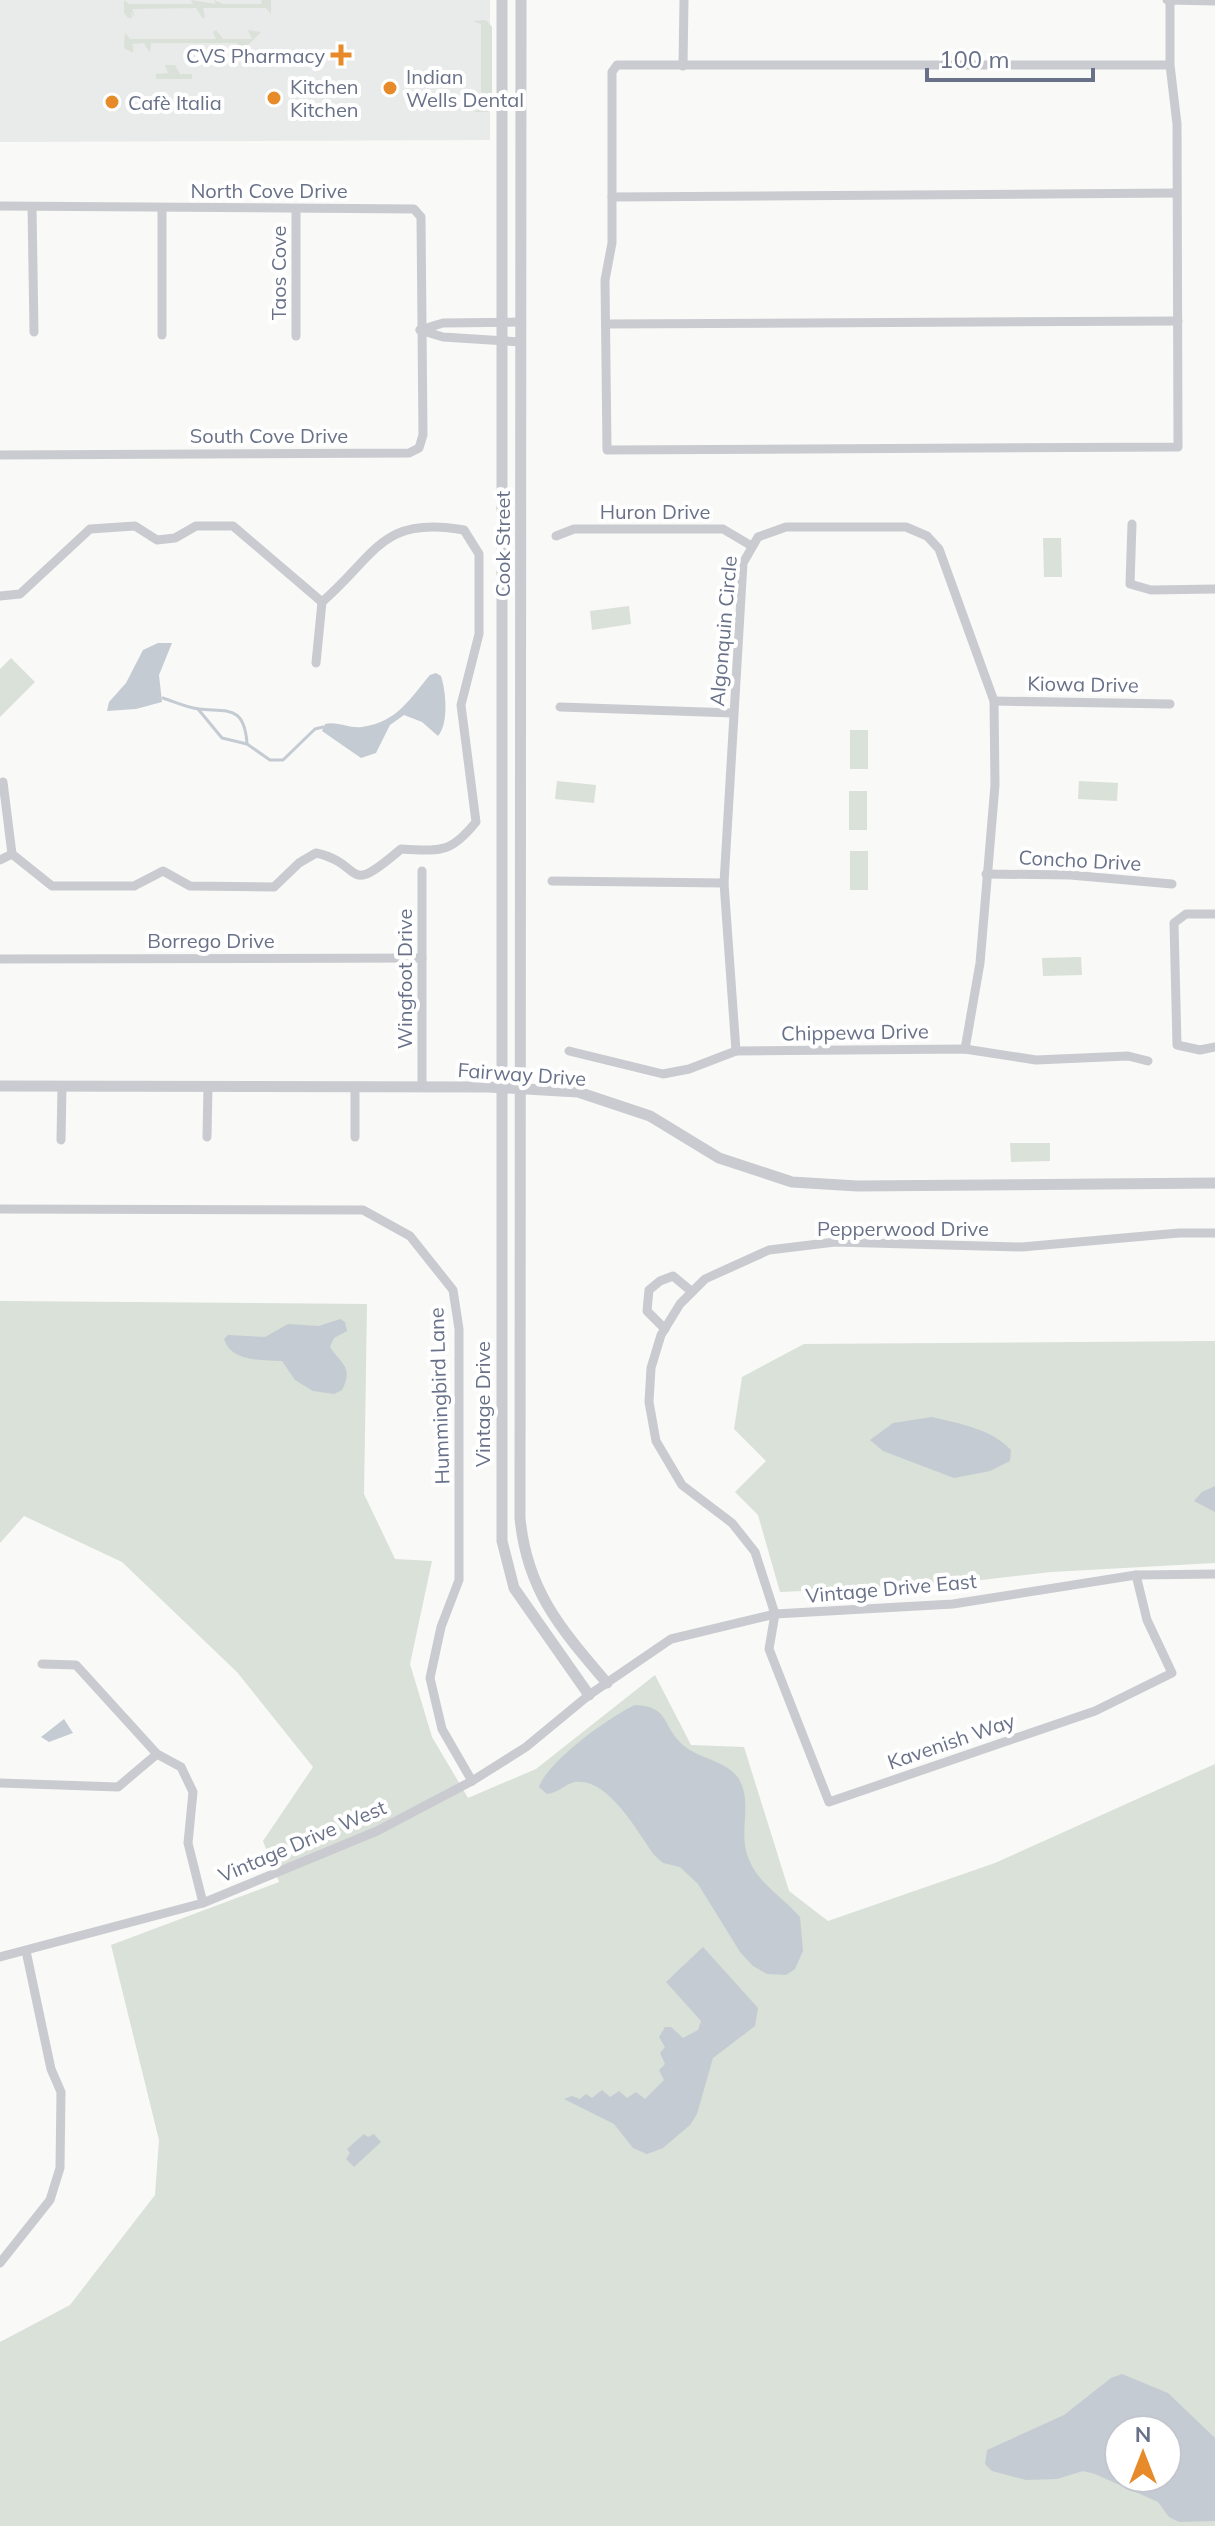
<svg xmlns="http://www.w3.org/2000/svg" width="1215" height="2526" font-family="Mulish,sans-serif">
<style>
.built{fill:#e9eaea}
.green{fill:#d9e1d8;fill-rule:evenodd}
.water{fill:#c5cbd2;fill-rule:evenodd}
.lines{fill:none;stroke-linecap:round;stroke-linejoin:round}
.stream{stroke:#c5cbd2;stroke-width:3}
.minor{stroke:#cacbd0;stroke-width:9}
.tertiary{stroke:#cacbd0;stroke-width:11}
.poi-dot{fill:#e68a2a;stroke:#fff;stroke-width:3}
.labels{text-anchor:middle;dominant-baseline:central;stroke-width:8;stroke-linejoin:round;paint-order:stroke}
.poi-label{font-size:20px;fill:#687188;stroke:#fff;text-anchor:start}
.street-label{font-size:20px;fill:#687188;stroke:#fff}
</style>
<rect width="100%" height="100%" fill="#f9f9f7"/>
<polygon class="built" points="0,0 490,0 490,140 0,142"/>
<g class="green">
<polygon points="124,0 129,4 193,4 191,0 216,4 214,0 223,4 262,4 261,0 271,0 271,14 266,8 203,8 205,17 203,19 196,8 132,9 135,17 131,12 132,18 128,18 124,13"/>
<polygon points="486,20 492,27 492,107 487,112 473,112 481,109 481,24 472,21"/>
<polygon points="216,30 223,39 252,39 248,30 261,32 242,51 237,43 151,43 150,53 144,43 132,44 136,53 133,47 133,53 124,48 125,33 130,39 216,39 213,32"/>
<polygon points="165,65 175,65 180,74 192,74 192,79 156,79 156,74 168,73"/>
<polygon points="1043,538 1061,538 1062,577 1044,577"/>
<polygon points="629,606 631,624 592,630 590,611"/>
<polygon points="11,658 35,682 0,717 0,669"/>
<rect x="850" y="730" width="18" height="39"/>
<polygon points="557,781 596,785 594,803 555,799"/>
<polygon points="1079,781 1118,783 1117,801 1078,799"/>
<rect x="849" y="791" width="18" height="39"/>
<rect x="850" y="851" width="18" height="39"/>
<polygon points="1081,957 1082,975 1043,976 1042,958"/>
<polygon points="1010,1143 1050,1143 1050,1161 1011,1162"/>
<path d="M0,1301L367,1304L364,1494L395,1559L432,1561L410,1664L432,1737L468,1798L536,1769L655,1675L691,1745L744,1747L789,1891L828,1921L995,1863L1215,1764V2526H0V2342L70,2305L155,2195L159,2140L111,1945L279,1882L263,1841L313,1767L237,1672L122,1562L24,1516L0,1543ZM1119,2430H1167V2478H1119Z"/>
<polygon points="1215,1341 1215,1563 1051,1572 938,1585 780,1592 758,1515 735,1492 766,1461 734,1429 742,1377 804,1344"/>
</g>
<g class="water">
<polygon points="158,643 172,643 159,675 162,702 136,709 107,711 109,702 126,683 143,650"/>
<path d="M436,673L441,676C446,691 449,724 438,736L422,722L404,715L390,725L376,753L361,758L322,731L325,724C338,721 350,729 362,727C398,722 410,698 430,675Z"/>
<path d="M340,1319L345,1322L347,1331L334,1338L330,1347C341,1364 354,1367 342,1390L334,1394L313,1391L295,1380L282,1361C262,1360 231,1362 224,1339L228,1335L265,1337L288,1324L319,1326Z"/>
<path d="M932,1417C960,1424 990,1428 1011,1450L1010,1461L990,1471L954,1478L883,1451L870,1440L893,1423Z"/>
<polygon points="1215,1486 1215,1512 1194,1501 1202,1492"/>
<path d="M635,1705C670,1706 662,1727 683,1745C699,1759 728,1761 739,1779C753,1804 738,1831 748,1857C757,1883 783,1897 800,1917L803,1951L795,1969L786,1975L767,1974L753,1966L740,1952L698,1884L680,1867L663,1863L654,1855C637,1831 608,1777 575,1782C565,1784 558,1793 547,1794L539,1787C548,1761 609,1717 635,1705Z"/>
<polygon points="64,1719 73,1733 49,1742 41,1737"/>
<polygon points="703,1947 758,2008 755,2026 713,2058 697,2114 690,2125 663,2148 647,2154 633,2148 614,2124 564,2099 572,2096 580,2099 586,2094 592,2098 602,2090 610,2097 619,2091 627,2098 636,2092 645,2099 664,2080 659,2070 665,2064 660,2053 665,2047 659,2037 665,2027 671,2027 683,2038 698,2030 701,2021 666,1982"/>
<polygon points="364,2134 368,2137 374,2134 381,2142 354,2167 346,2159 350,2153 347,2149"/>
<path d="M1122,2374L1168,2393L1215,2438V2521L1179,2522L1169,2517L1158,2502L1095,2474L1083,2471L1057,2479L1026,2480L992,2471L985,2464L987,2450L1064,2415L1111,2378ZM1167,2430V2478H1119V2430Z"/>
</g>
<g class="lines">
<g class="stream">
<path d="M163,698C175,702 188,708 199,709C228,712 244,705 247,743"/>
<polyline points="198,709 222,738 247,744 270,760 283,760 315,729 323,727"/>
</g>
<g class="minor">
<polyline points="1167,0 1215,1"/>
<polyline points="1170,65 617,65 612,72 612,243 605,280 607,450 1178,447 1177,124 1170,65 1170,0"/>
<polyline points="683,66 684,0"/>
<polyline points="612,197 1177,193"/>
<polyline points="0,206 414,209 421,217 423,435 419,448 409,453 0,455"/>
<polyline points="32,207 34,332"/>
<polyline points="162,208 162,335"/>
<polyline points="606,324 1178,321"/>
<polyline points="420,330 443,337 521,342"/>
<polyline points="420,330 443,323 520,322"/>
<polyline points="296,336 296,209"/>
<polyline points="1132,524 1130,584 1151,590 1215,589"/>
<polyline points="556,536 574,529 723,529 750,545"/>
<path d="M0,596L20,594L90,529L135,526L157,540L175,538L196,526H233L322,602C377,554 382,515 464,530L479,554V634L461,705L476,822C450,854 441,851 401,849C343,899 366,864 316,853L299,863L274,887L190,886L163,871L134,886H52L12,854L0,860"/>
<polyline points="316,663 322,602"/>
<polyline points="994,701 1170,704"/>
<polyline points="560,707 733,713"/>
<polyline points="3,782 12,854"/>
<polyline points="422,871 422,1086"/>
<polyline points="986,874 1070,875 1172,884"/>
<polyline points="552,881 724,883"/>
<polyline points="1215,914 1186,914 1174,923 1177,1045 1200,1050 1215,1047"/>
<polyline points="0,959 422,958"/>
<polyline points="569,1051 663,1074 689,1069 736,1051 965,1049 1036,1060 1128,1056 1148,1061"/>
<polyline points="736,1051 724,883 743,563 758,537 786,527 906,527 927,536 939,549 994,701 995,785 980,963 965,1049"/>
<polyline points="355,1086 355,1137"/>
<polyline points="207,1137 208,1086"/>
<polyline points="61,1140 62,1086"/>
<polyline points="0,1209 363,1210 410,1236 453,1290 459,1329 459,1580 441,1627 430,1678 442,1729 472,1781"/>
<polyline points="665,1329 647,1311 649,1290 660,1281 673,1276 691,1291"/>
<polyline points="1136,1575 1147,1620 1172,1673 1095,1711 829,1802 769,1649 775,1614 755,1552 732,1523 682,1485 656,1441 649,1402 651,1368 661,1335 680,1304 705,1279 769,1250 835,1242 1022,1247 1179,1233 1215,1233"/>
<polyline points="42,1664 76,1665 157,1754 181,1767 193,1792 188,1843 203,1903"/>
<polyline points="0,1783 118,1787 157,1754"/>
<polyline points="0,1957 203,1903 377,1831 472,1781 526,1747 589,1695 671,1639 775,1614 953,1604 1136,1575 1215,1574"/>
<polyline points="0,2263 50,2200 60,2168 61,2092 51,2069 26,1951"/>
</g>
<g class="tertiary">
<polyline points="502,0 502,1541 514,1588 589,1695"/>
<path d="M521,0L520,1518C527,1591 561,1629 607,1683"/>
<polyline points="0,1086 488,1087 578,1092 650,1116 719,1158 792,1182 857,1186 1215,1183"/>
</g>
</g>
<g class="poi-dot">
<path d="M337 43h8v8h8v8h-8v8h-8v-8h-8v-8h8z"/>
<circle cx="390" cy="88" r="8"/>
<circle cx="274" cy="98" r="8"/>
<circle cx="112" cy="102" r="8"/>
</g>
<g class="labels">
<g class="poi-label">
<text x="325" y="55" text-anchor="end">CVS Pharmacy</text>
<text x="406" y="76">Indian<tspan x="406" dy="23">Wells Dental</tspan></text>
<text x="290" y="86">Kitchen<tspan x="290" dy="23">Kitchen</tspan></text>
<text x="128" y="102">Cafè Italia</text>
</g>
<g class="street-label">
<text x="269" y="190">North Cove Drive</text>
<text transform="translate(278 273) rotate(-90)">Taos Cove</text>
<text x="269" y="435">South Cove Drive</text>
<text x="655" y="511">Huron Drive</text>
<text transform="translate(502 544) rotate(-90)">Cook Street</text>
<text transform="translate(723 631) rotate(-85)">Algonquin Circle</text>
<text transform="translate(1083 684) rotate(1)">Kiowa Drive</text>
<text transform="translate(1080 860) rotate(3)">Concho Drive</text>
<text x="211" y="940">Borrego Drive</text>
<text transform="translate(404 979) rotate(-90)">Wingfoot Drive</text>
<text transform="translate(855 1032) rotate(-1)">Chippewa Drive</text>
<text transform="translate(522 1074) rotate(4)">Fairway Drive</text>
<text x="903" y="1228">Pepperwood Drive</text>
<text transform="translate(439 1396) rotate(-92)">Hummingbird Lane</text>
<text transform="translate(482 1404) rotate(-90)">Vintage Drive</text>
<text transform="translate(891 1588) rotate(-5)">Vintage Drive East</text>
<text transform="translate(951 1741) rotate(-19)">Kavenish Way</text>
<text transform="translate(302 1841) rotate(-23)">Vintage Drive West</text>
</g>
</g>
<g transform="translate(1143 2454)"><circle r="38" fill="#ffffff" stroke="#c3c6cf" stroke-width="2"/>
<path d="M0-6L14 30L0 20L-14 30Z" fill="#e68a2a"/>
<text y="-12" font-size="22" font-weight="bold" text-anchor="middle" fill="#687188">N</text>
</g>
<path d="M927 68v12h166v-12" fill="none" stroke="#687188" stroke-width="4"/>
<text x="939" y="68" font-size="24" fill="#687188" stroke="#ffffff" stroke-width="6" paint-order="stroke">100 m</text>
</svg>
